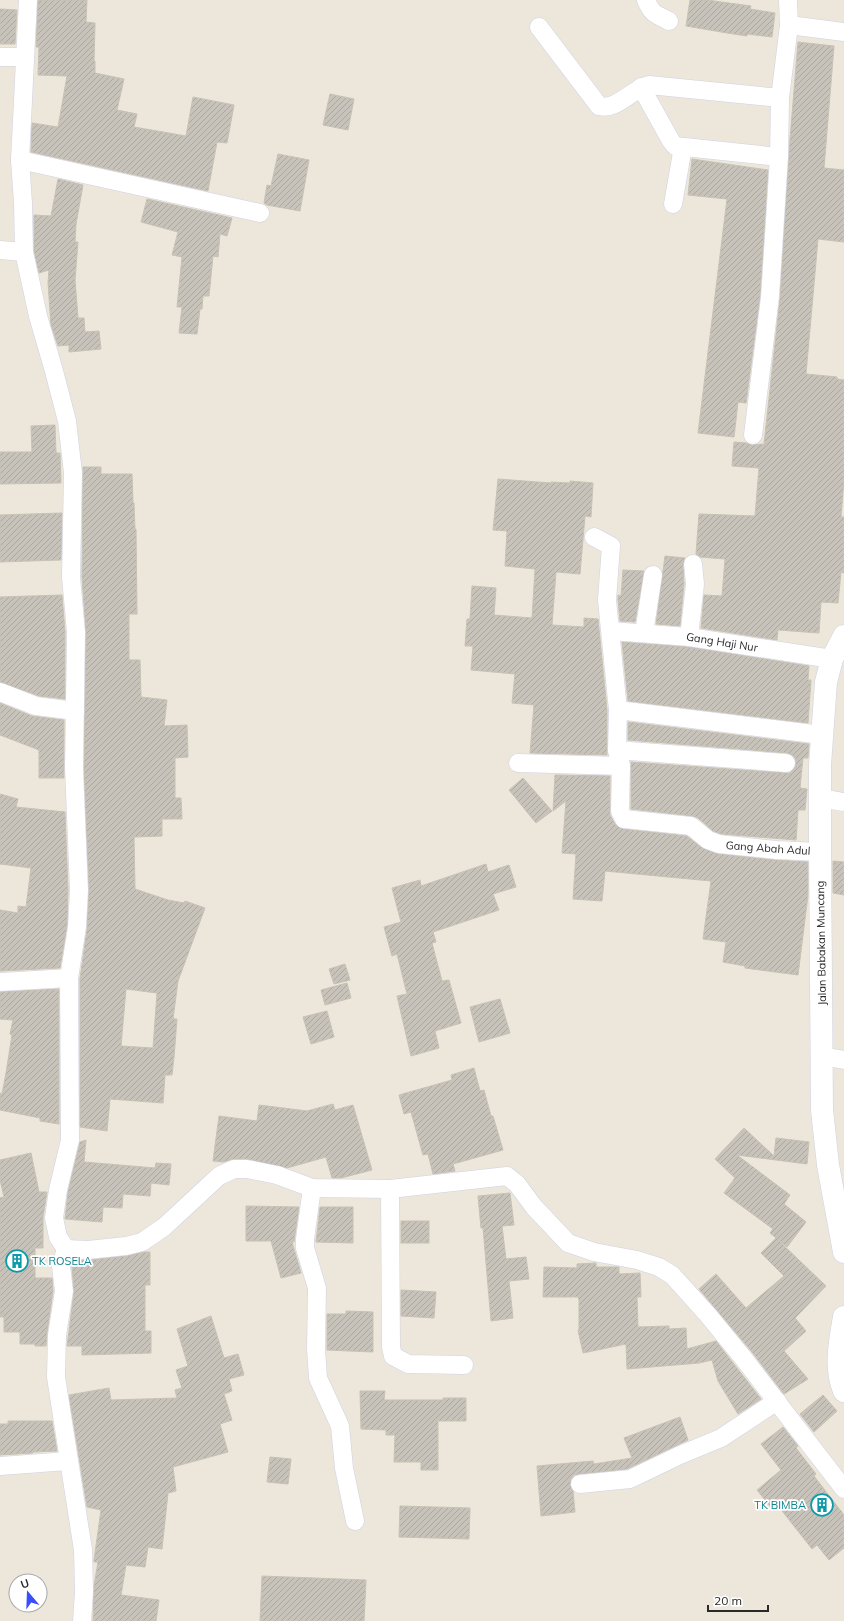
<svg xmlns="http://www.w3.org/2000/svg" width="844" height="1621" font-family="Mulish,sans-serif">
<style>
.building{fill:url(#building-hatch);stroke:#c7c2b4;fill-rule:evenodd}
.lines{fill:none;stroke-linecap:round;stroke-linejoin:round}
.street-casing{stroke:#d0d2e3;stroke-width:19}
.secondary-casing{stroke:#d0d2e3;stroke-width:23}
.street{stroke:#fff;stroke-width:18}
.secondary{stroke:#fff;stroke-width:22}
.labels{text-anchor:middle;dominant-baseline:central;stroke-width:3.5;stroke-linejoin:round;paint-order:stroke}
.street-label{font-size:11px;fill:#292929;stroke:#fff}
.culture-label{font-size:11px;fill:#0d838f;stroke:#fff;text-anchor:start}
</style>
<defs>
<pattern id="building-hatch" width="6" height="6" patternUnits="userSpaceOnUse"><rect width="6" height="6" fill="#c7c3ba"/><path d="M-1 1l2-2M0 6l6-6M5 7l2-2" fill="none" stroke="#aba8a0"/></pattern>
</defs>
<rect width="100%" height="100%" fill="#ece6db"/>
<g class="building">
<polygon points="38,0 87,0 86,22 95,23 94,61 95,61 95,73 124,79 117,110 137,114 134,127 186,136 193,97 234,105 227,143 217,142 208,191 31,152 32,123 58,127 67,76 38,75 39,47 36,47"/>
<polygon points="690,0 707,0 751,6 750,9 775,13 772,37 747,34 747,36 727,33 686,26"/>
<polygon points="0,9 17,10 15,44 0,44"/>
<polygon points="798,42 834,46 824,168 844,170 844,242 818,239 806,374 837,377 837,379 844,380 844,480 841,517 844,517 844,573 841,572 838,603 821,602 819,633 778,630 777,640 701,628 704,595 722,596 725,559 700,557 696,554 699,514 755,516 759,468 732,466 734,442 746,443 752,445 764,444 780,298 790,139"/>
<polygon points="330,94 354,99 348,130 323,125"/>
<polygon points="278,154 309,160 300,211 267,205 264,203 267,185 271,186"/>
<polygon points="692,159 768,170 760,296 746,403 738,402 734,437 698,433 727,199 688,195"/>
<polygon points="58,179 83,185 76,224 75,242 78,242 75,280 78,318 84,318 85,332 99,331 101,349 69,352 69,345 58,346 51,325 48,283 49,270 39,273 34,251 34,215 51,216"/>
<polygon points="147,199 232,218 227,236 220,234 218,257 213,256 209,296 203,296 202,309 200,309 197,334 179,333 182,307 177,307 182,257 172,255 178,232 141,222"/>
<polygon points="55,425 56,453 60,453 61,483 0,484 0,452 32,452 31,426"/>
<path d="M83,467H101V474H132L133,503H134L135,529H136L137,614H129V660H140L141,697L167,700L164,726L187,725L188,757L175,758V798H181L182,819H162V836L134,837L135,889L168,900L184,903L185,901L205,908L178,981L173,1019H177L174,1057L172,1075H165L163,1103L110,1099L107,1131L80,1127V979L87,929L89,890L84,768L86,632L82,577ZM126,989L157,993L153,1048L121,1046Z"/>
<polygon points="498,479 551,483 551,482 570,483 570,481 593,483 591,517 585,516 580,574 556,572 552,625 584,627 584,618 598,619 607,710 607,755 530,753 534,705 512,703 515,674 471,670 473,646 465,646 467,619 470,619 472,586 496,588 494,615 532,618 535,569 505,566 507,531 493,530"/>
<polygon points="62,513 61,560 0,562 0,515"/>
<polygon points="665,556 685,558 683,565 684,584 680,626 656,624"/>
<polygon points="623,570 644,571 635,622 620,621 618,600 618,595 621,596"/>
<polygon points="62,595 65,632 65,699 39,696 0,682 0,597"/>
<polygon points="622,642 688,647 809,666 808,680 811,680 808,723 628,701"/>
<polygon points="0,703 32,716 64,720 64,778 39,778 39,750 0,735"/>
<polygon points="628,722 809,744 808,758 803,758 800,788 807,789 805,810 798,810 796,840 721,834 713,831 698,818 693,816 631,809 631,762 785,773 790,773 794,769 796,763 795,758 792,755 787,753 628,740"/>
<polygon points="555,775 610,776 610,815 615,824 623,829 687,836 702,848 718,854 775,860 808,862 808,895 798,975 745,968 745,966 723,962 726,942 703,939 711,881 605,871 602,901 573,899 576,854 562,853 566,801 553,811"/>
<polygon points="523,778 552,811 536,823 509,790"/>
<polygon points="0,794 18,799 16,807 65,812 68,890 67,926 60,968 0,971 0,910 18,913 18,906 26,907 31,868 0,864"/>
<polygon points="833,861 844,862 844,895 833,893"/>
<polygon points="486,864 488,872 509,865 516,887 493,894 499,910 433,932 436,942 432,943 442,981 449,980 461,1023 435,1031 439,1048 411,1056 397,996 407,994 397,954 392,956 384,927 401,922 392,888 420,880 421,886"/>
<polygon points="345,964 350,980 334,984 329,969"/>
<polygon points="347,983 351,998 325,1005 321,990"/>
<polygon points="59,989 59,1124 40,1121 40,1118 0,1110 0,1093 2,1094 6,1073 12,1035 10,1034 13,1020 0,1019 0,992"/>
<polygon points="500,999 510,1033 479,1042 470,1007"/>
<polygon points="327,1011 334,1037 311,1044 303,1017"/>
<polygon points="474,1068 480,1091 484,1090 491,1116 493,1116 503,1150 453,1164 455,1171 433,1174 428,1154 423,1155 411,1112 404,1114 399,1095 452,1080 451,1075"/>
<polygon points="333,1104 335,1110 353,1105 372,1170 341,1178 332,1178 326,1157 287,1168 247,1159 234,1159 223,1162 213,1161 219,1116 257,1121 259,1105 307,1111"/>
<polygon points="744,1128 774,1156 776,1138 809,1142 807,1164 737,1155 790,1195 784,1204 806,1222 787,1247 770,1233 773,1229 724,1193 735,1178 715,1159"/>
<polygon points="86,1140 84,1162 155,1168 156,1163 171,1164 169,1185 151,1183 150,1196 123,1194 122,1208 103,1207 102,1222 65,1219 68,1192 80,1142"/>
<polygon points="31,1153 39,1192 47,1192 43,1217 43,1248 35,1248 35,1278 52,1278 53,1291 47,1333 46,1346 35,1346 35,1344 20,1344 20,1332 4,1332 4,1317 0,1317 0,1198 4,1197 0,1180 0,1160"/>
<polygon points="510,1193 514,1225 502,1226 506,1259 526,1257 529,1279 509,1281 513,1318 491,1321 483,1228 481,1228 478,1196"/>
<polygon points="246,1206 299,1207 294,1242 292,1242 301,1273 281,1278 271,1241 246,1241"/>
<polygon points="320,1207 353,1207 353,1243 316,1242"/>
<rect x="401" y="1221" width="28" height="22"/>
<polygon points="776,1238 826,1286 795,1318 806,1331 784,1351 808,1379 784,1394 752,1352 699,1289 716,1274 746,1308 784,1276 761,1253"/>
<polygon points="144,1252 150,1252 150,1285 145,1285 145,1331 151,1331 151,1353 82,1355 82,1346 67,1346 74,1292 72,1267 74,1260 89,1260 127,1256"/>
<polygon points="596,1263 596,1267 619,1267 619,1274 640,1273 641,1297 637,1297 638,1327 669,1326 669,1329 686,1328 687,1349 716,1341 761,1399 738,1414 718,1381 712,1360 699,1363 627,1369 626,1344 583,1353 578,1330 579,1330 579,1300 578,1297 543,1297 544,1267 577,1268 577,1264"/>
<polygon points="401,1290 436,1292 434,1318 401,1316"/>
<polygon points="346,1311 373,1312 373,1352 327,1350 327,1314 346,1314"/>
<polygon points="211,1316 224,1358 238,1354 244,1375 229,1379 232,1391 224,1394 232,1420 220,1424 228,1452 173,1467 176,1491 168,1493 162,1549 148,1547 145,1567 126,1565 121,1595 159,1600 156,1621 93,1621 94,1586 98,1562 94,1562 94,1560 101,1510 87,1507 69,1395 109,1388 111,1400 177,1398 175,1390 182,1388 176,1370 188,1366 177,1329"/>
<polygon points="360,1391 385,1391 384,1400 443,1400 443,1398 466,1398 466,1421 438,1421 438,1470 421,1470 421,1462 394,1462 395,1435 386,1435 386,1430 361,1429"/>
<polygon points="823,1395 837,1411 814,1432 800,1414"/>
<polygon points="680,1417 688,1440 627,1469 579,1474 574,1475 571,1479 570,1485 573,1491 575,1512 541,1516 537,1466 593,1461 594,1464 632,1458 624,1438"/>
<polygon points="8,1421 52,1421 57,1451 33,1452 33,1453 0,1455 0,1424 8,1424"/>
<polygon points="783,1427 798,1446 796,1448 816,1474 814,1476 844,1515 844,1548 829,1560 817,1545 812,1549 779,1507 774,1511 757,1490 781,1470 761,1444"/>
<polygon points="270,1457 291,1459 288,1484 267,1482"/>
<polygon points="400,1506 470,1508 469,1539 399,1537"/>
<polygon points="262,1576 366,1580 364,1621 260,1621"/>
</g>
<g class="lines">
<g class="street-casing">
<g id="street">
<polyline points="28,0 20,160 23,203 24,252 38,316 54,371 67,421 73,473 71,577 76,632 74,768 79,890 77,927 69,978 70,1140 58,1190 54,1218 58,1237 66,1249 88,1250 126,1246 142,1242 164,1227 219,1176 234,1169 247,1169 277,1175 312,1188 390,1189 507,1176 517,1184 534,1207 568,1243 594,1252 637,1260 659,1267 672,1275 708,1315 744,1359 844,1489"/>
<path d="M646,0C652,15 656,14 669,21"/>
<polyline points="789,25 844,32"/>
<path d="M539,27L599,106C617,111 631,89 649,85L780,98"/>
<polyline points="0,57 25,57"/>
<polyline points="641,87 671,141 675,146 779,157"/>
<polyline points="20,160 260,213"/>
<polyline points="673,204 683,147"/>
<polyline points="0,250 24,252"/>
<polyline points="753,435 770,297 779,157 780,98 789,25 788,0"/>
<polyline points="594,537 611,546 607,600 618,710 617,750 621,766 620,811 624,819 691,826 708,840 719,844 776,850 820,852"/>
<polyline points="611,631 689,637 832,659"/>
<polyline points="644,633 653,575"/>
<polyline points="689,637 695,584 693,564"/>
<polyline points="0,692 36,706 75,711"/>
<polyline points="618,710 822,735"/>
<polyline points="617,750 786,763"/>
<polyline points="518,763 621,766"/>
<polyline points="820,798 844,802"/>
<polyline points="0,982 69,978"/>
<polyline points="821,1056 844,1060"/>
<polyline points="312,1188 305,1239 305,1248 317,1288 316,1349 318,1378 340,1426 344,1468 355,1521"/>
<polyline points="390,1189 391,1347 393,1356 408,1364 464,1365"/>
<polyline points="66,1249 61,1266 64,1291 57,1335 56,1377 83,1550 84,1592 82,1621"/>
<polyline points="0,1466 68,1461"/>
<polyline points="580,1484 630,1479 680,1455 721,1438 777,1401"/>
</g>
</g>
<g class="secondary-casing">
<g id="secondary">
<polyline points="844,636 832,659 826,682 820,765 820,852 822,1110 828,1165 844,1252"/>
<path d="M844,1317C840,1341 834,1367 844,1391"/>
</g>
</g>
<use href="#street" class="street"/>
<use href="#secondary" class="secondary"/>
</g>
<defs>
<g id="building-ring" transform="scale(1.15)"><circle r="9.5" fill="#fff" stroke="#0f9aa8" stroke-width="1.5"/><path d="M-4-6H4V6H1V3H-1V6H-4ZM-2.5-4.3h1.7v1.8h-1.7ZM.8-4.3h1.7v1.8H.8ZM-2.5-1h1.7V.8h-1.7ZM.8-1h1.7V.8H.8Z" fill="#0f9aa8"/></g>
</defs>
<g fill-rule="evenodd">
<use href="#building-ring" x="17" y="1261"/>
<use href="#building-ring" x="822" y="1505"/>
</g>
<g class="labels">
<g class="street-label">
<text transform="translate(722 642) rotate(9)">Gang Haji Nur</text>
<text transform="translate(768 848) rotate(4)">Gang Abah Adul</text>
<text transform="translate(821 943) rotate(-91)">Jalan Babakan Muncang</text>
</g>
<g class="culture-label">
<text x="32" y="1261">TK ROSELA</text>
<text x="806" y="1505" text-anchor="end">TK BIMBA</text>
</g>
</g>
<g transform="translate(28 1593) rotate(341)"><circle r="19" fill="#ffffff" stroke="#a9a9a9"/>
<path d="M0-3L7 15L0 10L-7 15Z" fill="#374efd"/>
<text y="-6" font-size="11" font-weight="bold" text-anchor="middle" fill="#292929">U</text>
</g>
<path d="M708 1605v6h60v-6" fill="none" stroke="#292929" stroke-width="2"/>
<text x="714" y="1605" font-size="12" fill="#292929" stroke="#ffffff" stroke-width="3" paint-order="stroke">20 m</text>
</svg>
